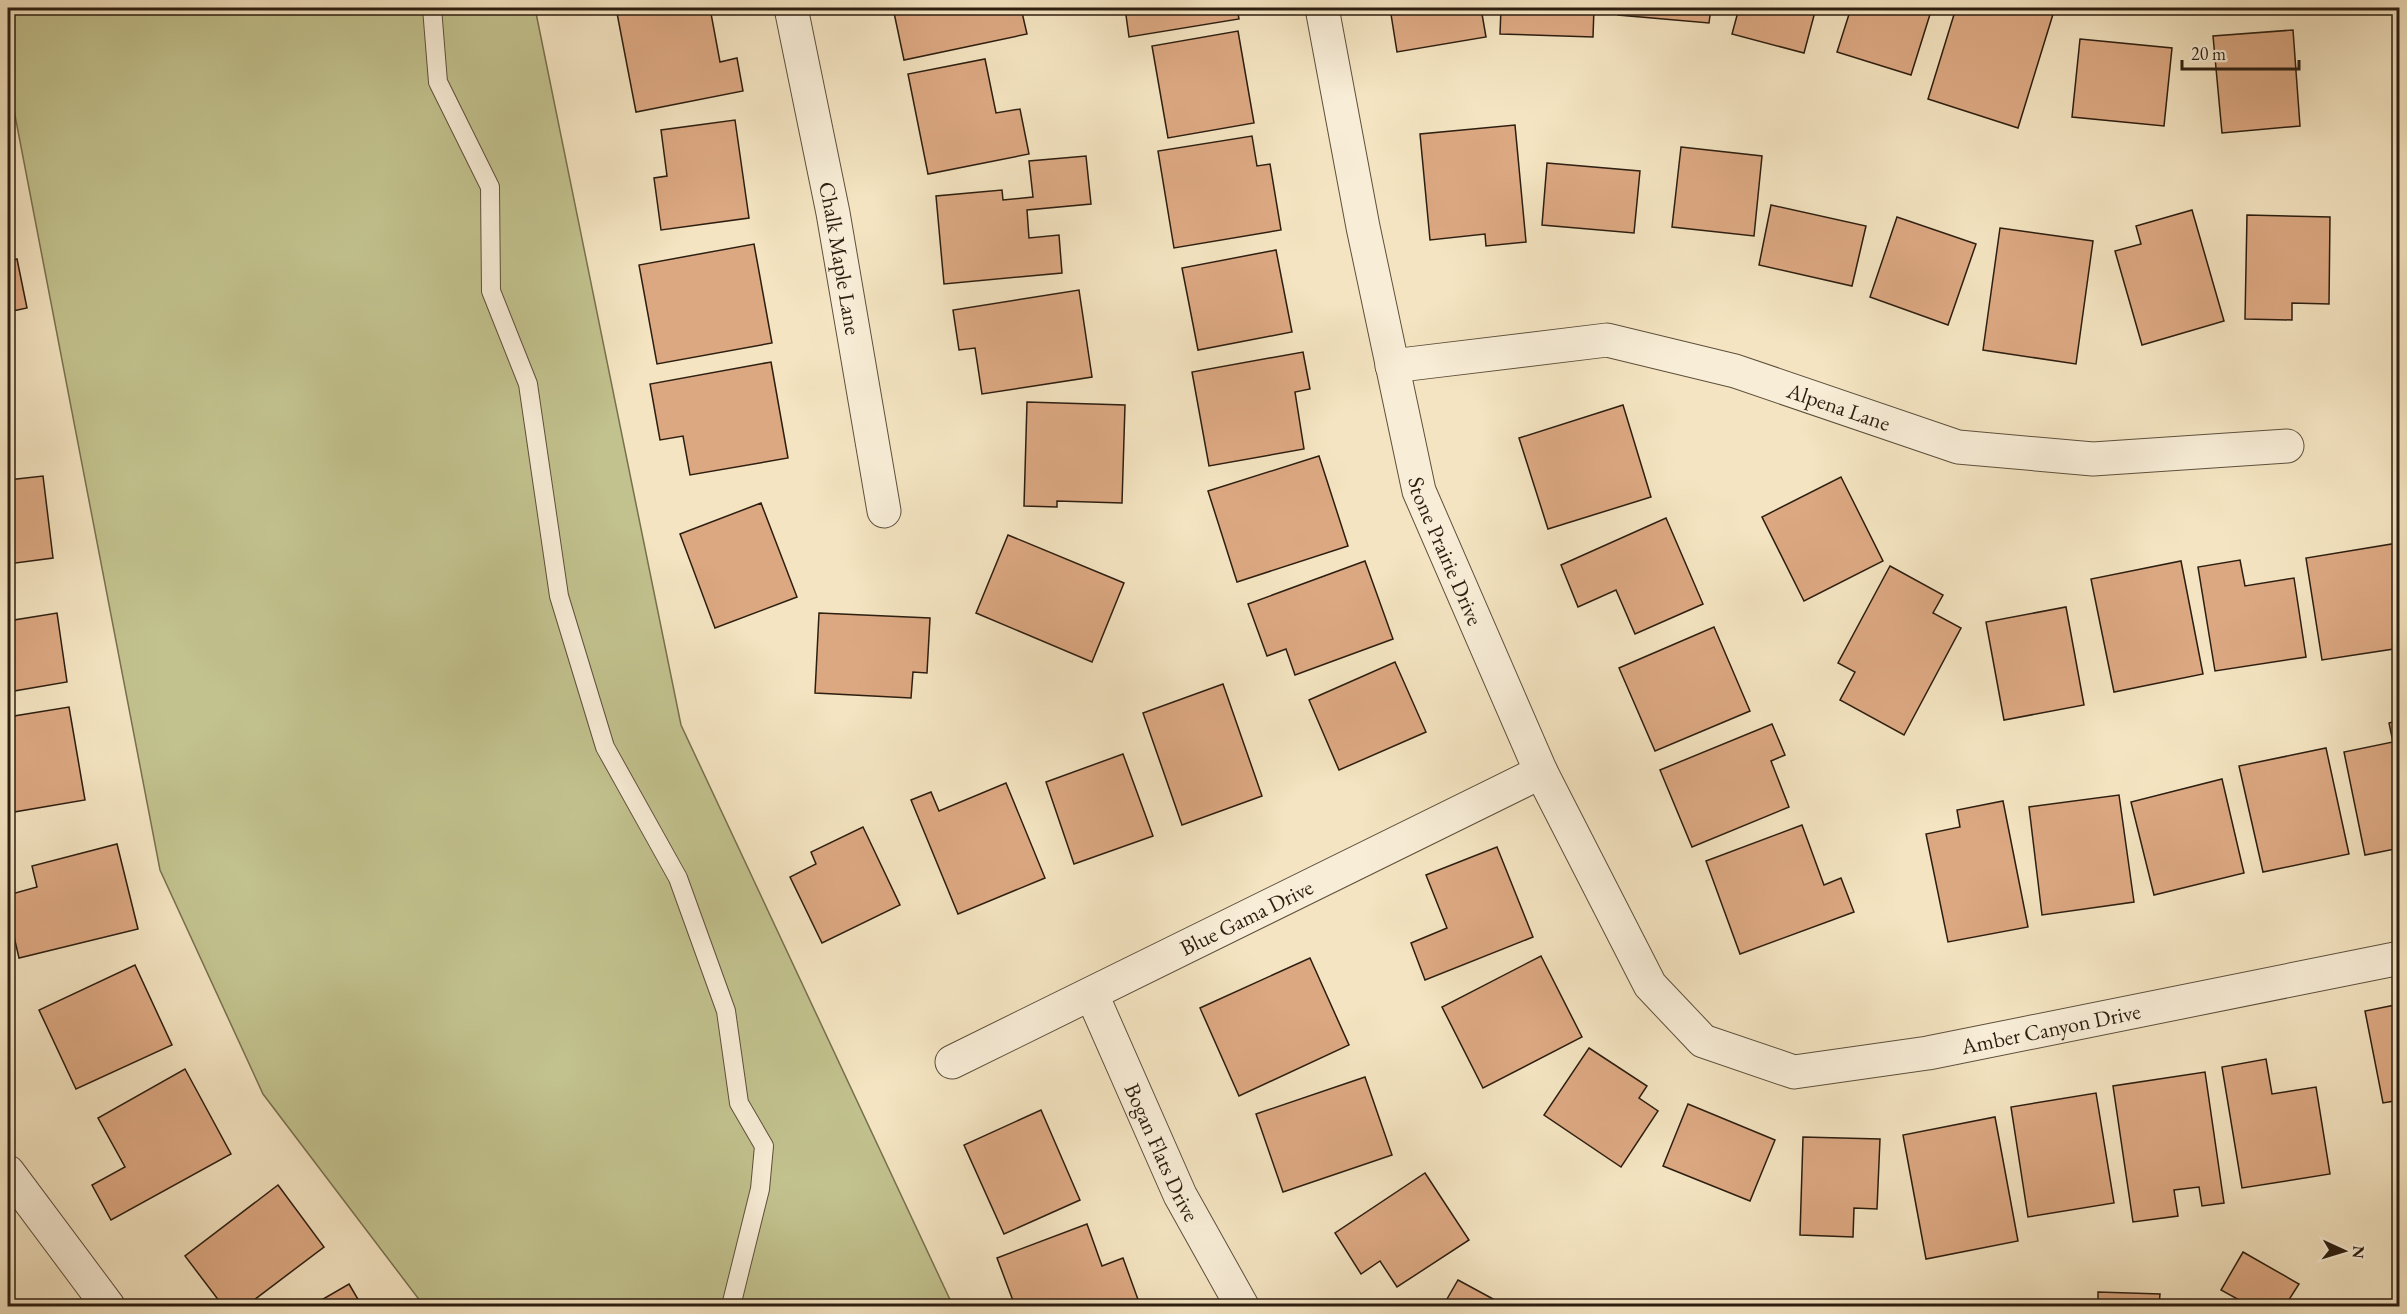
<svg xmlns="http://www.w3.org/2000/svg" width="2407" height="1314" font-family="'EB Garamond',serif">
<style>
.green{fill:#c2c28e;stroke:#77704f;stroke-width:1.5}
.building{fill:#dca882;stroke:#2c1e10;stroke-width:1.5}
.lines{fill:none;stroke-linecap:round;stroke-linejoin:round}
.lane-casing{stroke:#5e503c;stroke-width:20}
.street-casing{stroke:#5e503c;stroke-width:35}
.lane{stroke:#f8edd7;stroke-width:18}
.street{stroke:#f8edd7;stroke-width:33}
.labels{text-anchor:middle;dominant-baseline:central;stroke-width:4.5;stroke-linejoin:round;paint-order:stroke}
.street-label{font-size:22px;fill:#2c1e10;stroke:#f8edd7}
</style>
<rect width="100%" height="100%" fill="#f4e4c1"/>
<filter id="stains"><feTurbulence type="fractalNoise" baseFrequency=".00333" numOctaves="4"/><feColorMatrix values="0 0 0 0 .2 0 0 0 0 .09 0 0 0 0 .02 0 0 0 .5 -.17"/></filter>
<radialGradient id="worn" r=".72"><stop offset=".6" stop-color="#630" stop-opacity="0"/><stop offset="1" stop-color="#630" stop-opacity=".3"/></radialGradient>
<polygon class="green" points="8,8 535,8 681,725 953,1306 424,1306 263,1094 160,870 8,79"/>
<g class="building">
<polygon points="616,8 710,8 720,62 737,58 743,91 636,112"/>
<polygon points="893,8 1021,8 1027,34 904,60"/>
<polygon points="1125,8 1237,8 1239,19 1129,37"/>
<polygon points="1390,8 1481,8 1486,37 1397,52"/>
<polygon points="1501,8 1594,8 1593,37 1500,34"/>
<polygon points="1619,8 1711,8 1709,23 1618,15"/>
<polygon points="1739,8 1816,8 1804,53 1732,34"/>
<polygon points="1851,8 1932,8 1911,75 1837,52"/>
<polygon points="1956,8 2043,8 2054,11 2018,128 1928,99"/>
<polygon points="2293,30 2300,126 2222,133 2213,36"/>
<polygon points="1238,31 1254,123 1168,138 1152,46"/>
<polygon points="2080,39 2172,48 2164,126 2072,117"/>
<polygon points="985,59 996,113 1020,109 1029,154 928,174 908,74"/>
<polygon points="735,120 749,218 661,230 654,178 667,176 661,130"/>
<polygon points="1515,125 1526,242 1486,246 1485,234 1430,240 1420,134"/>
<polygon points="1252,136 1257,166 1270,164 1281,230 1174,248 1158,151"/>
<polygon points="1681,147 1762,156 1754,236 1672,227"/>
<polygon points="1086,156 1091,204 1027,210 1029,238 1059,235 1062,273 944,284 936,196 1002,190 1003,200 1033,197 1029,161"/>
<polygon points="1547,163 1640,171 1634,233 1542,225"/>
<polygon points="1771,205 1866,226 1852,286 1759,265"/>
<polygon points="2192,210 2224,321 2142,345 2115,251 2141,244 2136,226"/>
<polygon points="2247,215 2330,217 2329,304 2292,303 2292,320 2245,319"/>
<polygon points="1897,217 1976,244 1948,325 1870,297"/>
<polygon points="2000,228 2093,241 2076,364 1983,350"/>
<polygon points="754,244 772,343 657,364 639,265"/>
<polygon points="1276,250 1292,332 1198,350 1182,268"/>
<polygon points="17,259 27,308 8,312 8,261"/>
<polygon points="1079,290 1092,377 982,394 975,348 959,350 953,310"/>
<polygon points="1303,352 1310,389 1295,392 1304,449 1209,466 1192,372"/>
<polygon points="771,362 788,458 690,475 683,436 660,440 650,384"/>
<polygon points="1027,402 1125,405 1122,503 1057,501 1057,507 1024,506"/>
<polygon points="8,404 13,438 8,439"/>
<polygon points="1623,405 1651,497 1548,529 1519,438"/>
<polygon points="1319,456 1348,546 1237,582 1208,491"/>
<polygon points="43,476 53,558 8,564 8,480"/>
<polygon points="1841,477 1883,561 1804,601 1762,517"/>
<polygon points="761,503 797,597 715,628 680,534"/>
<polygon points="1666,518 1703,604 1635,634 1616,590 1578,607 1561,565"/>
<polygon points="1008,535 1124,583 1092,662 976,613"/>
<polygon points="2398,543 2400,648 2322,660 2306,558"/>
<polygon points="2240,560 2245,586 2294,578 2306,657 2215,671 2198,567"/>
<polygon points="1365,561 1393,639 1295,675 1286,649 1267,656 1248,604"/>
<polygon points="2181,561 2203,674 2114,692 2091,579"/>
<polygon points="1890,566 1943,595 1933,613 1961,628 1904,735 1840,700 1855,672 1838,663"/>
<polygon points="2066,607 2084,705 2004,720 1986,622"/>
<polygon points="57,613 67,682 8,692 8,621"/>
<polygon points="819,613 930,618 927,673 913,672 911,698 815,693"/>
<polygon points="1714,627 1750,711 1655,751 1619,668"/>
<polygon points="1395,662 1426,732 1339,770 1309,700"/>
<polygon points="1223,684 1262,796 1182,825 1143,713"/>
<polygon points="69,707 85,800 8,813 8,717"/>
<polygon points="2400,720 2400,848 2365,855 2344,752 2393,742 2389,723"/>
<polygon points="1772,724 1785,755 1771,761 1789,807 1692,847 1660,770"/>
<polygon points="2326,748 2349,854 2263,872 2239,766"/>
<polygon points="1123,754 1153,836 1074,864 1046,782"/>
<polygon points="2222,779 2244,873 2154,895 2131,802"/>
<polygon points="1006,783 1045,878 958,914 911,800 931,792 939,811"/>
<polygon points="2119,795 2134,902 2042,915 2029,807"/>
<polygon points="2003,801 2028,927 1948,942 1926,834 1960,827 1957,810"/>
<polygon points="1802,825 1824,885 1841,878 1854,912 1740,954 1706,861"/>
<polygon points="863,827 900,905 822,943 790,877 816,864 811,852"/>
<polygon points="117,844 138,929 19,958 8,911 8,895 37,887 32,866"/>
<polygon points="1497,847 1533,937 1425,980 1411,943 1447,928 1426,875"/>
<polygon points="1541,956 1582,1037 1483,1088 1442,1007"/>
<polygon points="1310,958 1349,1045 1239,1096 1200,1008"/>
<polygon points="135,965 172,1045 76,1089 39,1010"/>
<polygon points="2400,1004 2400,1100 2383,1103 2365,1011"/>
<polygon points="1589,1048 1647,1086 1639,1098 1658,1111 1621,1167 1544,1115"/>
<polygon points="2266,1059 2272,1094 2316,1087 2330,1174 2242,1188 2222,1067"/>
<polygon points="185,1069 231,1154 111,1220 92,1185 125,1167 98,1118"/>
<polygon points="2205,1072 2224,1203 2202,1206 2199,1187 2174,1190 2178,1216 2133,1222 2113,1086"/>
<polygon points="1365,1077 1392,1155 1283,1192 1256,1114"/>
<polygon points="2096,1093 2114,1203 2028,1217 2011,1107"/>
<polygon points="1688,1104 1775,1140 1750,1201 1663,1166"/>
<polygon points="1041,1110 1080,1200 1004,1234 964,1145"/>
<polygon points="1995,1117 2018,1241 1926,1259 1903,1135"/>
<polygon points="1803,1137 1880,1139 1877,1209 1854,1208 1853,1237 1800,1235"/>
<polygon points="1425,1173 1469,1240 1397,1287 1380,1261 1361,1274 1335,1233"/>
<polygon points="278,1185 324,1247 246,1306 223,1306 185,1256"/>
<polygon points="1087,1224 1102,1266 1123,1258 1140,1305 1015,1306 997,1258"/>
<polygon points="2243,1252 2299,1284 2285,1306 2250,1306 2221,1290"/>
<polygon points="1458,1280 1506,1306 1443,1306"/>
<polygon points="349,1284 362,1306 311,1306"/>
<polygon points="2098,1292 2160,1294 2159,1306 2098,1306"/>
</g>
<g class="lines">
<g class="lane-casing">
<polyline id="lane" points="432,8 438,82 490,187 491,291 528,384 559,596 605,747 678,878 726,1011 739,1103 764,1146 760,1189 731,1306"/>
</g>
<g class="street-casing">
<g id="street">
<path id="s1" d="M791,8L833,213L884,511"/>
<path id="s2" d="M1322,8L1363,227L1419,491L1541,772L1650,985L1703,1041L1794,1072L1928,1053L2400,958"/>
<path id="s3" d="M1392,366L1607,340L1735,371L1958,447L2093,459L2287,446"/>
<path id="s4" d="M1092,995L1180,1195L1242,1306"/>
<path id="s5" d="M952,1062L1541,772"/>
<polyline points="8,1172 108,1306"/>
</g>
</g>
<use href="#lane" class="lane"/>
<use href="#street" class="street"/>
</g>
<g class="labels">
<g class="street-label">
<text stroke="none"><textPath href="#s1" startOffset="255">Chalk Maple Lane</textPath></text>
<text stroke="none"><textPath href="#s3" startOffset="458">Alpena Lane</textPath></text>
<text stroke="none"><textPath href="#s2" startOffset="558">Stone Prairie Drive</textPath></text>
<text stroke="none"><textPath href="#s5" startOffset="328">Blue Gama Drive</textPath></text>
<text stroke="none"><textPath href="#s2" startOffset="1472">Amber Canyon Drive</textPath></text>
<text stroke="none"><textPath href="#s4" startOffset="172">Bogan Flats Drive</textPath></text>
</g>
</g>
<rect width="2407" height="1314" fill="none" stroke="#f4e4c1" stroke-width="30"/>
<rect x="9" y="9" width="2389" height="1296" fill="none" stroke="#2c1e10" stroke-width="3"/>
<rect x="15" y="15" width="2377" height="1284" fill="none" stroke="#2c1e10" stroke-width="1.5"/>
<g transform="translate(2344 1251) rotate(94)" stroke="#f8edd7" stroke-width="4.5" paint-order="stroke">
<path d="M0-4.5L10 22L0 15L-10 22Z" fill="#2c1e10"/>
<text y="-9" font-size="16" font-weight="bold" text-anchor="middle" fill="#2c1e10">N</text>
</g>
<path d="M2182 60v9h117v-9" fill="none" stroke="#2c1e10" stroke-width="3"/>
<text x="2191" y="60" font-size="18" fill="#2c1e10" stroke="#f8edd7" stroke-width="4.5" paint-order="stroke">20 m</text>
<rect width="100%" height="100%" filter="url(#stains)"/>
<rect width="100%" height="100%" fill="url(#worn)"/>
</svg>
